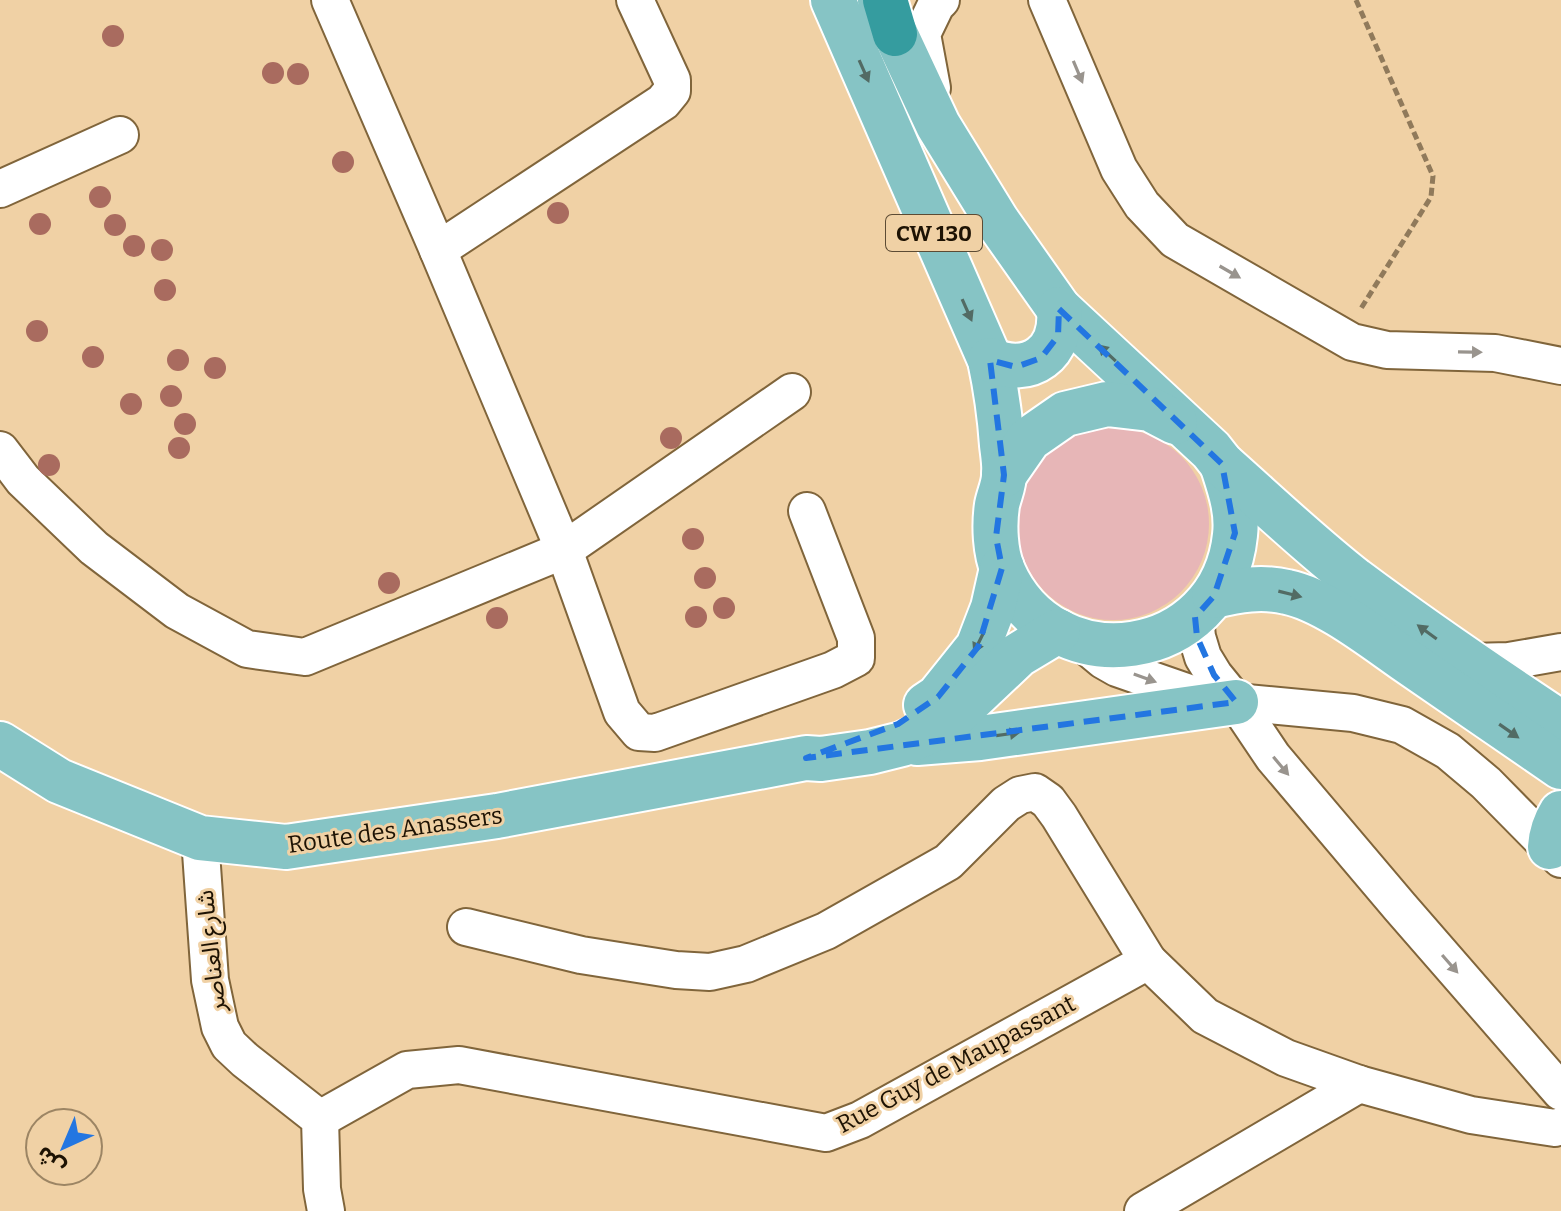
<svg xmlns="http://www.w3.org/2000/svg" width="1561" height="1211" font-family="Bitter,'Noto Sans Arabic',serif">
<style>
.green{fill:#e7b6b7}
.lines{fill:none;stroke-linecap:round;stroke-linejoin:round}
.minor-casing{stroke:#80653b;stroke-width:40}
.major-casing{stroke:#fff;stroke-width:48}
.highway-casing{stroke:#fff;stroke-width:48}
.path{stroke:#907a5b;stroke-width:5;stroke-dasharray:8 4;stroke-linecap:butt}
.minor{stroke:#fff;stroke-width:36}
.major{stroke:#86c4c5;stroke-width:44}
.highway{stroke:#359c9f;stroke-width:44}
.tree{fill:#a96b5f}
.oneway{fill:#526b64}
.oneway2{fill:#99948e}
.marked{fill:none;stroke:#2376e1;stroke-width:6;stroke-dasharray:16 10;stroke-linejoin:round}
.labels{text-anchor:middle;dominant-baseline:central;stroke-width:6;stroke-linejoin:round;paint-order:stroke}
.shield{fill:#f0d1a5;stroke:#5c4b34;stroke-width:2}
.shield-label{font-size:22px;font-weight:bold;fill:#1d1203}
.street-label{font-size:24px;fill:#1d1203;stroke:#f0d1a5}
</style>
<rect width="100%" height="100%" fill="#f0d1a5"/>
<circle class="green" cx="1113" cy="524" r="96"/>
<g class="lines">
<g class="minor-casing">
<g id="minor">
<polyline points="330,0 438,250 564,550 622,712 639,732 655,733 833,670 856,658 856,638 807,511"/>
<polyline points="1047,0 1119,169 1142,205 1175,240 1352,342 1387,350 1495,353 1561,366"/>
<polyline points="932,88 922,34 936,5 941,0"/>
<polyline points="0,189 120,135"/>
<polyline points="438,250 663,102 672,91 672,80 635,0"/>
<polyline points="0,450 23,480 94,548 177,611 247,649 305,657 564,550 792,392"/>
<polyline points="1195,617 1197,637 1203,657 1214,675 1236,702 1273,757 1400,907 1561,1092"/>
<polyline points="1079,640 1103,660 1117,668 1189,693 1236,702 1353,713 1402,725 1448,751 1486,783 1561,859"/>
<polyline points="1469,662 1509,661 1561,652"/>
<polyline points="200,838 210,980 220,1027 229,1045 245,1060 320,1119 322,1189 326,1211"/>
<polyline points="466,927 581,955 676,970 710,972 746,964 826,931 948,862 1006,804 1020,795 1035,792 1048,801 1059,816 1148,961"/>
<polyline points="320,1119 407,1070 459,1065 826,1133 860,1120 1148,961 1205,1016 1286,1058 1359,1084 1471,1115 1555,1128 1561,1126"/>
<polyline points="1143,1211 1359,1084"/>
</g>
</g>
<g class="major-casing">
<g id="major">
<path d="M833,0L990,360C996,388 1000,416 1002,445C1003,454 1005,465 1004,475C1004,485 999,495 997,505C994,525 995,552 1003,571C1053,686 1222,662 1235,535C1238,510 1229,486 1222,464"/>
<path d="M880,1L938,125L997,221L1059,309L1211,450L1222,464C1266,503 1309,544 1355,580C1422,630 1491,677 1561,723"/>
<path d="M990,360C1031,377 1063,353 1059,309"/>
<polyline points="1004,475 1029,439 1065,414 1107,404 1150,409 1175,422"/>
<path d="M1214,596C1238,590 1262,586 1287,592C1325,600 1371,636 1404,659C1456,695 1509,731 1561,767"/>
<polyline points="926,705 938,697 978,647 993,608 1002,568"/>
<polyline points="917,743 980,738 1236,702"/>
<polyline points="0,744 59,781 200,838 286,847 497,816 806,758 821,759 870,752 902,744 930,731 947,722 1018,655 1058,631"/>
<path d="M1550,847C1551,833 1554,824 1561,813"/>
</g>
</g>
<g class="highway-casing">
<polyline id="highway" points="885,0 895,34"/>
</g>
<polyline class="path" points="1356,0 1433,176 1431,197 1360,310"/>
<use href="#minor" class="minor"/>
<use href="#major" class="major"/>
<use href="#highway" class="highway"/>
</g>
<g class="tree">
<circle cx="113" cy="36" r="11"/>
<circle cx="273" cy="73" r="11"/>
<circle cx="298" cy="74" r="11"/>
<circle cx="343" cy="162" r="11"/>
<circle cx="100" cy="197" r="11"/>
<circle cx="558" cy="213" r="11"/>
<circle cx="40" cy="224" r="11"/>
<circle cx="115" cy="225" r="11"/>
<circle cx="134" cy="246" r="11"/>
<circle cx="162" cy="250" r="11"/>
<circle cx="165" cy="290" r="11"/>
<circle cx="37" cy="331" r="11"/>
<circle cx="93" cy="357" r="11"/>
<circle cx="178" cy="360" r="11"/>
<circle cx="215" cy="368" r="11"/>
<circle cx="171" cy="396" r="11"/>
<circle cx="131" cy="404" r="11"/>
<circle cx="185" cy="424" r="11"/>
<circle cx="671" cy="438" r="11"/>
<circle cx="179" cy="448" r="11"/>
<circle cx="49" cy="465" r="11"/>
<circle cx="693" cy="539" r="11"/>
<circle cx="705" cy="578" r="11"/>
<circle cx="389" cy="583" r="11"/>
<circle cx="724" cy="608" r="11"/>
<circle cx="696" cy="617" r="11"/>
<circle cx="497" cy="618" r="11"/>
</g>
<defs><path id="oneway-solid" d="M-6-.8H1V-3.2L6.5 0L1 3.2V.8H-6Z" transform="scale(2)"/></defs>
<g class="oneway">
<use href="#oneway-solid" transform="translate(864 71) rotate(66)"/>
<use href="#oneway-solid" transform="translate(967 310) rotate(66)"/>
<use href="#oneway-solid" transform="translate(1107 353) rotate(-137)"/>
<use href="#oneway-solid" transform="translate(1290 594) rotate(14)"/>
<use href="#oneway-solid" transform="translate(1427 632) rotate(-144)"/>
<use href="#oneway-solid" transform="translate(979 642) rotate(116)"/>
<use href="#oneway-solid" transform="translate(1509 731) rotate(35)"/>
<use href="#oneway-solid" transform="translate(1008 734) rotate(-8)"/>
</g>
<g class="oneway2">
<use href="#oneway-solid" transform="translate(1078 72) rotate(67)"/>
<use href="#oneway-solid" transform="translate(1230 272) rotate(30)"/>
<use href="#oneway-solid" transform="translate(1470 352) rotate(1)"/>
<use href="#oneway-solid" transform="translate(1145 678) rotate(20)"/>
<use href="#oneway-solid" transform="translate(1281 766) rotate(50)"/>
<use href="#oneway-solid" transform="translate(1450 964) rotate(49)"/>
</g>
<path class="marked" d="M1059,309L1222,464L1235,533L1214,596L1195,617L1197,637L1214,675L1236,702L806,758L898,724L938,697L978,647L1002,568L996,537L1004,475L990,360L1016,367L1041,358L1058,336Z"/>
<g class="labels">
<rect class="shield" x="886" y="215" width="96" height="36" rx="6"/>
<g class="shield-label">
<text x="934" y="233">CW 130</text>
</g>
<g class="street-label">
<text transform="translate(395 830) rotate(-8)">Route des Anassers</text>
<text transform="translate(211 951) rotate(-96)">شارع العناصر</text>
<text transform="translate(956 1064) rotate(-28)">Rue Guy de Maupassant</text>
</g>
</g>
<g transform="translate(64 1147) rotate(224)"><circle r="38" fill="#f0d1a5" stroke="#9c8564" stroke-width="2"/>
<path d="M0-6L14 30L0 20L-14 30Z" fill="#2376e1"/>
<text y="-12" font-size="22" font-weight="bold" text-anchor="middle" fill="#1d1203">ش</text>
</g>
</svg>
